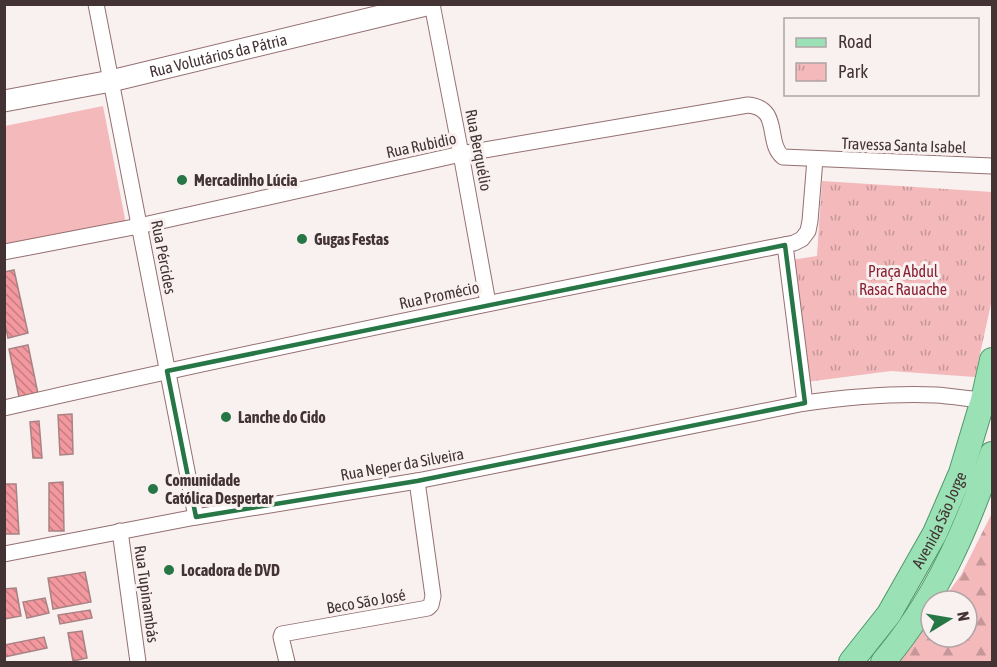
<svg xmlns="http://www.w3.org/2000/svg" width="997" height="667" font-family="'Asap Condensed',sans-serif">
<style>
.grass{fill:#f3b9bb}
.forest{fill:url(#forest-firs)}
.park{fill:url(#park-tufts)}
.building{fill:url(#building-back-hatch);stroke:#a88384;stroke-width:1.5}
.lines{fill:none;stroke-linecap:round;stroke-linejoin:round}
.street-casing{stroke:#957071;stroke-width:17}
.secondary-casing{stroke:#957071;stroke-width:23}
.primary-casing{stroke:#4f9868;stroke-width:26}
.street{stroke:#fff;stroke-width:15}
.secondary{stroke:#fff;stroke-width:21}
.primary{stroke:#9ae2b5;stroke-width:24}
.marked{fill:none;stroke:#267646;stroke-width:4.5;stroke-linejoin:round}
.poi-dot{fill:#267646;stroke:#f9f0f0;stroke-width:2}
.labels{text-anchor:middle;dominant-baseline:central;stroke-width:6;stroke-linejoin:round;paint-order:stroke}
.street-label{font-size:16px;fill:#433334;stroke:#f9f0f0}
.poi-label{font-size:16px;font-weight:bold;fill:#433334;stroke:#f9f0f0;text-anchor:start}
.park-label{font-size:16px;fill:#892033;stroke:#f9f0f0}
</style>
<defs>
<pattern id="forest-firs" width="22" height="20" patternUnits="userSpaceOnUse" patternTransform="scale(1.5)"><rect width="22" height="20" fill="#f3b9bb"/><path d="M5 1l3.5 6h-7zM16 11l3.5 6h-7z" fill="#c69799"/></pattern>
<pattern id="park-tufts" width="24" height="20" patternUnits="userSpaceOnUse" patternTransform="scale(1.5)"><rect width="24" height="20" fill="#f3b9bb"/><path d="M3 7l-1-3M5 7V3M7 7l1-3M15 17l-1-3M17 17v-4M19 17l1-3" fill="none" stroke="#c69799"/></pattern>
<pattern id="building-back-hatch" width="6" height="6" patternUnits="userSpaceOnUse" patternTransform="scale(1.5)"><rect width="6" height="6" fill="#f3989e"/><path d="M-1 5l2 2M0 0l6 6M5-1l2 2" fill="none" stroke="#c67d82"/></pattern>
</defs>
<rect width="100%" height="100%" fill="#f9f0f0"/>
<polygon class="grass" points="103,106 126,224 5,249 5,126"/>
<polygon class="forest" points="992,513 992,662 899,662 931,617 931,637 967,637 967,601 942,601 961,575"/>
<polygon class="park" points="822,181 992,192 992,299 975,377 891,371 806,382 785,261 817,256"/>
<g class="building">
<polygon points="14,270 28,333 8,338 4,320 4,272"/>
<polygon points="28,345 38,394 19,397 9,349"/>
<polygon points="72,414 73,454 60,455 58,415"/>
<polygon points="39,421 42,458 33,458 30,422"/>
<polygon points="63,482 64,531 49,531 49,483"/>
<polygon points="4,484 16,484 19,534 4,534"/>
<polygon points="85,572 91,602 53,609 48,578"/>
<polygon points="16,588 21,616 4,619 4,589"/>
<polygon points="45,598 49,613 27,618 23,602"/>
<polygon points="90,610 92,618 60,624 58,615"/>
<polygon points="82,631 87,658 73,661 68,633"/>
<polygon points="44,637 47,648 4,657 4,645"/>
</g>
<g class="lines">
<g class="street-casing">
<g id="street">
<polyline points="96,4 196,517"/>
<polyline points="432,4 461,154 488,303"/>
<polyline points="785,245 805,403"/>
<path d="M4,252L139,226L461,154L748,105C782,108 765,143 783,157L992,166"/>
<path d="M4,408C267,348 530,294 794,243L802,239L808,231L810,221L815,159"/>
<polyline points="120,531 138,662"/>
<path d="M4,554L196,517L417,481L805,403C848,397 892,393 936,395C952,396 968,399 983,400"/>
<polyline points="287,662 281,637 282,634 428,608 431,605 433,596 417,481"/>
</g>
</g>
<g class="secondary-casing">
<g id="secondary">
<path id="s1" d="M4,101L111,81L430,4"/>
</g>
</g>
<g class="primary-casing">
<g id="primary">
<path id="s2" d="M851,662L889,614L935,533L961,473L983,400L992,360"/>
<path d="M883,662C935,601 967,529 992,454"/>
</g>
</g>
<use href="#street" class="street"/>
<use href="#secondary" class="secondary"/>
<use href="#primary" class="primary"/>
</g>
<path class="marked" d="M785,245L805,403L417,481L196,517L167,371Z"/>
<g class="poi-dot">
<circle cx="182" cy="180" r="6"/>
<circle cx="302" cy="239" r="6"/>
<circle cx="226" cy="417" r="6"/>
<circle cx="153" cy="489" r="6"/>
<circle cx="169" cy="570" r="6"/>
</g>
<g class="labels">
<g class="street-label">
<text stroke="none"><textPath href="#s1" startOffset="219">Rua Volutários da Pátria</textPath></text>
<text transform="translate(421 145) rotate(-12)">Rua Rubidio</text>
<text transform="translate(904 145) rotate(2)">Travessa Santa Isabel</text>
<text transform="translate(479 150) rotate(79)">Rua Berquélio</text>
<text transform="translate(164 257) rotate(79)">Rua Pércides</text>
<text transform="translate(439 295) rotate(-12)">Rua Promécio</text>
<text transform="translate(402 464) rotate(-10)">Rua Neper da Silveira</text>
<text stroke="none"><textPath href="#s2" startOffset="168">Avenida São Jorge</textPath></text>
<text transform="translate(147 594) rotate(82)">Rua Tupinambás</text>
<text transform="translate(366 601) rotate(-10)">Beco São José</text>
</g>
<g class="poi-label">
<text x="194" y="180">Mercadinho Lúcia</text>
<text x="314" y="239">Gugas Festas</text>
<text x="238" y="417">Lanche do Cido</text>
<text x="165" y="480">Comunidade<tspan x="165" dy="18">Católica Despertar</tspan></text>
<text x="181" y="570">Locadora de DVD</text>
</g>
<g class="park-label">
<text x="903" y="271">Praça Abdul<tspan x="903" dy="18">Rasac Rauache</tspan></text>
</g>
</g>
<rect width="997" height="667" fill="none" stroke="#433334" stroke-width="12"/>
<rect x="784" y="18" width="195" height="78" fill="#f9f0f0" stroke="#b0a4a5" stroke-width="1.5"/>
<rect x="796" y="38" width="30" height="9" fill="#9ae2b5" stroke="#b0a4a5" stroke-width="1.5"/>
<text x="838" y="48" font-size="18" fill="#433334">Road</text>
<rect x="796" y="63" width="30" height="18" fill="url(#park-tufts)" stroke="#b0a4a5" stroke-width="1.5"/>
<text x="838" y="78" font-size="18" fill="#433334">Park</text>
<g transform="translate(949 619) rotate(79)"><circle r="28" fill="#f9f0f0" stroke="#b0a4a5" stroke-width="1.5"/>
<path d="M0-4.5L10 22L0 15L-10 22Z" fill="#267646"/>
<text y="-9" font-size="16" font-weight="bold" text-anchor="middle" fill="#433334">N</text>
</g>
</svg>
